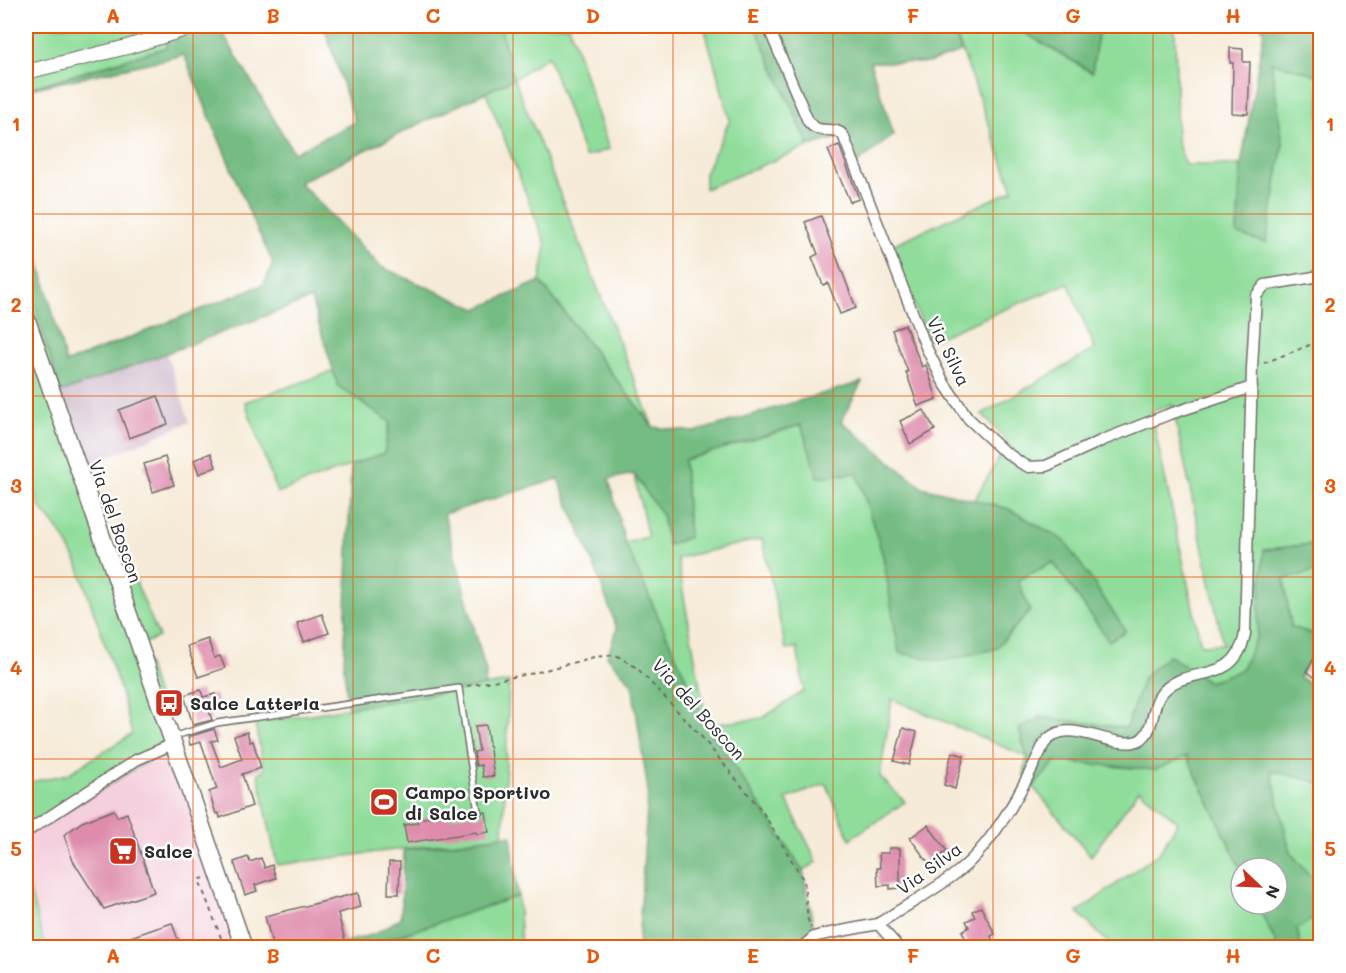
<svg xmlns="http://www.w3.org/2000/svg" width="1346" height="973" font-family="Mali,sans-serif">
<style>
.built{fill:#f4cfdd}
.industrial{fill:#d0bdcd}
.green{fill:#90dd9b;stroke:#5e8463;stroke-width:1.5;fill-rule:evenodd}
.forest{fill:#74bc83;stroke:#507457;stroke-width:1.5}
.building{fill:#de8bac}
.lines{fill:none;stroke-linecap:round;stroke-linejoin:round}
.service-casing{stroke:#726e68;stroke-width:8}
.minor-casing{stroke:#726e68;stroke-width:13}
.tertiary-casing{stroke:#726e68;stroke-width:16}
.primary-casing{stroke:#726e68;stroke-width:19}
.path{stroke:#726e68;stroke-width:2;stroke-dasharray:4.5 4.5;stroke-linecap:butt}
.service{stroke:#fff;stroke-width:5}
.minor{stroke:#fff;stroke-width:10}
.tertiary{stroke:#fff;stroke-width:14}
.primary{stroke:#fff;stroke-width:16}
.grid{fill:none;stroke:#e8590c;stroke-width:1.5;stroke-opacity:0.55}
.labels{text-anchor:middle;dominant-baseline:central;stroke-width:5;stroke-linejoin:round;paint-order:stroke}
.street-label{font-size:18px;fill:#2b2b2b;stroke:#fff}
.poi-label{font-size:18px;font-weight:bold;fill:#2b2b2b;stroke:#fff;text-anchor:start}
.neatline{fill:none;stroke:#e8590c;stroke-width:2}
.grid-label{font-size:20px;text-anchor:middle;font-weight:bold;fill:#e8590c}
</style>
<rect width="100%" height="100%" fill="#fff"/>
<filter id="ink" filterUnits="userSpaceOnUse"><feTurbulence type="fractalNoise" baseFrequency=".0167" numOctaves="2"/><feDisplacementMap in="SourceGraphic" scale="12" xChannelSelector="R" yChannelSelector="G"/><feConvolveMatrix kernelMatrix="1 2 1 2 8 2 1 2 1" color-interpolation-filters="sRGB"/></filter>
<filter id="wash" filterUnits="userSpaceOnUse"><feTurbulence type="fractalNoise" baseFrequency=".008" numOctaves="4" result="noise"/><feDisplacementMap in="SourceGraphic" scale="24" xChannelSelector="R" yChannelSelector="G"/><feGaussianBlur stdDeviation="1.35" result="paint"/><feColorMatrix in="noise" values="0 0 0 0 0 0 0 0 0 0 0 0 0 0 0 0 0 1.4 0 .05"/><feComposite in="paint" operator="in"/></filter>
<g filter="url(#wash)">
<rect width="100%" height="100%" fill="#f6ebd8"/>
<polygon class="built" points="171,747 242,947 45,947 26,877 26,835"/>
<polygon class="industrial" points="166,353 190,422 84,467 60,393"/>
<g class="green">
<polygon points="26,26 163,26 167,47 26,89 26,72 32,70 26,44"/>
<polygon points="500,26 569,26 609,149 585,157 548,56 514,79 653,427 540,281 546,245 486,92 513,79"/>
<polygon points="704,26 755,26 809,146 705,189 705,173 730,120"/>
<path d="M953,26H1013L1091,72L1099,26H1175L1177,141L1185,165H1241L1237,234L1283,144L1271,61L1320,76V543L1264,550L1257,636L1241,670L1209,682L1144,677L1126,728L1040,717L1019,729L1027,757L892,699L880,777L905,802L850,839L826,784L786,799L817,862L803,871L707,725L625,543L648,537L634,474L662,515L668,545L689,537L684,460L801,425L857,473L883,556L1018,580L1053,562L1109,641L1125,631L1065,541L1009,509L974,500L1008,443L982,414L1095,349L1068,283L929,341L890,246L1013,190ZM1172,404L1223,643L1222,644L1201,645L1151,412ZM762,539L786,650L797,647L804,691L763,718L707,725L677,558Z"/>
<polygon points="26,273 60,393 111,553 122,549 159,637 142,644 171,747 26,835 26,783 68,774 132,734 120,689 77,562 59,530 38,505 26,446"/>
<polygon points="334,371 338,386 390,422 384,453 277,493 245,402"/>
<polygon points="1320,570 1320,636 1291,627 1284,578"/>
<polygon points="509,682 503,836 277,865 258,773 264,770 255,723"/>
<polygon points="1187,756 1241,869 1241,904 1257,904 1278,947 1112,947 1078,912 1160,852 1178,822 1139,790 1091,856 1033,787 1056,760 1155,770"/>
<polygon points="1270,770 1320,783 1320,888 1290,852"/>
<polygon points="26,877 28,885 45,947 26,947"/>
<polygon points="518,896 521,947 365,947"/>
<polygon points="1318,915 1320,916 1320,947 1301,947 1297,929"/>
</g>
<g class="forest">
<polygon points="163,26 190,26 195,38 222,32 294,153 355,122 324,26 500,26 513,79 299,182 381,267 477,309 540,281 653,427 695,432 862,382 841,421 922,487 1009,509 1065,541 1126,631 1109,641 1053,562 1018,580 1030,611 995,649 943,661 899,653 883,556 857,473 818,477 801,425 684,460 689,537 668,545 662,515 634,474 609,479 625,543 707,725 803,871 815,935 800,947 638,947 648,791 632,684 607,656 617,629 597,573 558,479 444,514 486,672 485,686 348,708 344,667 351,465 384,453 390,422 338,386 311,299 60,393 26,273 26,227 30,226 66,363 264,284 273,263 253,221 184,55 26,90 167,47"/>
<polygon points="755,26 953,26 961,52 928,63 870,62 894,135 856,164 841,137 809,146"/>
<polygon points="1013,26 1099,26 1092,72"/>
<polygon points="1260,26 1320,26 1320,76 1271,62 1283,144 1266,243 1237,234 1241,165 1264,30"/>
<polygon points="1320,543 1320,570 1284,579 1291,627 1320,636 1320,645 1299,677 1320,689 1320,783 1271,770 1290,852 1320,888 1320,916 1318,915 1297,929 1301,947 1278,947 1257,904 1277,904 1277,868 1241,869 1187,756 1155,770 1056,761 1033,787 1024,775 1027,757 1019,729 1040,717 1126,728 1144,677 1168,655 1209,682 1241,670 1257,636 1264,550"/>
<polygon points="511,835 518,896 365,947 343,947 342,943 375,934 401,918 404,850"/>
</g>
<g id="blocks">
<g class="building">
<polygon points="1230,48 1243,49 1243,62 1250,62 1248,114 1232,113 1233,63 1230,63"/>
<polygon points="839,145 859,199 850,202 828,150"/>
<polygon points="821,216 856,308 840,314 828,283 823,285 812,257 818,254 805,222"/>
<polygon points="905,325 922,367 926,365 937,399 918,406 906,372 908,372 892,330"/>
<polygon points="158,396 168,424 129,438 119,410"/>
<polygon points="924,410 935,430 910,444 900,421"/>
<polygon points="211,453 216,467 199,474 194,460"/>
<polygon points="165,457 174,485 153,492 144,464"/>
<polygon points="322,614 329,633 304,642 297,623"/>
<polygon points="208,639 214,658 220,656 225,668 198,677 187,646"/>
<polygon points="1320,650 1320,681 1306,671"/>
<polygon points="201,690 203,697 215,694 219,708 209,711 212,720 193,725 184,695"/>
<polygon points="486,725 494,776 483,777 481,765 476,766 474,752 479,751 475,726"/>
<polygon points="903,728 917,732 909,765 894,761"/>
<polygon points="214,729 218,740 211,741 221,767 242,759 234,736 247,732 250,742 253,741 261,768 242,774 252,806 220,818 219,813 216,814 209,792 217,789 201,742 190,745 188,737"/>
<polygon points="952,752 964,756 955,789 944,785"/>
<polygon points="114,810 117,817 127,813 154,892 104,909 73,861 64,835 82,822"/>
<polygon points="483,812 486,812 489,832 477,834 476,832 407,843 404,825 418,823 417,819 447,814 448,818 473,813 478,817"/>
<polygon points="928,825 947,851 929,864 910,838"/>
<polygon points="889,848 900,848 900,888 890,889 890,885 878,886 877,868 880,868 879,853 889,853"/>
<polygon points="248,857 250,862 261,858 265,868 272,865 276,878 255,885 257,891 245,895 234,862"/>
<polygon points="389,862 400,862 399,894 388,894"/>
<polygon points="358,893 361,907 338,913 345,941 318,948 273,948 265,916"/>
<polygon points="981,907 995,934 991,936 993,941 983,946 981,941 969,946 962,931 969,927 966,921 975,917 972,911"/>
<polygon points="172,923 181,948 105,948 104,946"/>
</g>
</g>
</g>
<g filter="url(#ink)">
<use href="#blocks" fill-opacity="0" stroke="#726e68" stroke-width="1.5"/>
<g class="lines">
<g class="service-casing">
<polyline id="service" points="172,737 217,723 459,688 478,812"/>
</g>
<g class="minor-casing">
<g id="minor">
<path d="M768,26L808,121C819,137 832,124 843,135L926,347L944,383L968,418L1000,448L1021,463L1029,467L1046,466L1103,440L1167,415L1252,387"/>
<polyline points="26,832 136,760 173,744"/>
<polyline points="801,948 814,937 821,935 878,924"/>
<path d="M899,948L878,924C905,906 934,891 959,871C996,841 1024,786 1044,744C1064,714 1106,747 1134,742C1154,739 1151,710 1159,697C1183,660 1234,691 1245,634L1252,368L1256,296L1265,285L1320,276"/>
</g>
</g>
<g class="tertiary-casing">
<polyline id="tertiary" points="26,72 127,47 195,26"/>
</g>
<g class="primary-casing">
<polyline id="primary" points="26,317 244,948"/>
</g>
<g class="path">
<polyline points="1264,363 1320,341"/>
<polyline points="467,686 534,673 594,657 616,655 637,668 700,735 762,811 804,881 808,920 811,928"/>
<polyline points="204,878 199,880 225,948"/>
</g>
<use href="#service" class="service"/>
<use href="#minor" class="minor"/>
<use href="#tertiary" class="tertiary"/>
<use href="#primary" class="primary"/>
</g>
</g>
<path class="grid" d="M193,26V948M353,26V948M513,26V948M673,26V948M833,26V948M993,26V948M1153,26V948M26,214H1320M26,396H1320M26,577H1320M26,759H1320"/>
<defs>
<g id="bus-square" transform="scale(1.5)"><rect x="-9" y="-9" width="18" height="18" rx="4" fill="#c8321e" stroke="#fff"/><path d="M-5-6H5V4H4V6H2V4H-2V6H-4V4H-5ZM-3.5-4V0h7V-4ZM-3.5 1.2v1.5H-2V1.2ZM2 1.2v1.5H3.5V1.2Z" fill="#fff"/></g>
<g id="stadium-square" transform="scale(1.5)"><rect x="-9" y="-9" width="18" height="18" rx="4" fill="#c8321e" stroke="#fff"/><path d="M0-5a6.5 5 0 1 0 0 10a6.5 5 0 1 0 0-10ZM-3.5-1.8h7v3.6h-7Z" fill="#fff"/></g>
<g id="supermarket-square" transform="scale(1.5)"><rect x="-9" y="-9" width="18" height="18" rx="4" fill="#c8321e" stroke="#fff"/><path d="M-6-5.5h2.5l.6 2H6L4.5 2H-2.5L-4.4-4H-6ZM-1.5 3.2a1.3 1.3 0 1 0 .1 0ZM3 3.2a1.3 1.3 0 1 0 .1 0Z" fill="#fff"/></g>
</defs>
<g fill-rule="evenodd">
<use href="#bus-square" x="169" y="703"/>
<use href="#stadium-square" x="384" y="802"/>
<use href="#supermarket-square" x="123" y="851"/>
</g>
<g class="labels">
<g class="street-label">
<text transform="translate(949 351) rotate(64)">Via Silva</text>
<text transform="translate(116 521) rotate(71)">Via del Boscon</text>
<text transform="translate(699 709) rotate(48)">Via del Boscon</text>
<text transform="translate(929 868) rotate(-36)">Via Silva</text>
</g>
<g class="poi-label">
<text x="190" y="703">Salce Latteria</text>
<text x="405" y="792">Campo Sportivo<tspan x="405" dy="21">di Salce</tspan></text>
<text x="144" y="851">Salce</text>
</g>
</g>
<rect width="1346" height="973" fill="none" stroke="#fff" stroke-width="66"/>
<g transform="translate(1259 886) rotate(113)"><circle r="28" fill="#ffffff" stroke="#aaaaaa" stroke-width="1.5"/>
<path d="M0-4.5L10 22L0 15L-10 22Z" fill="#c8321e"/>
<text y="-9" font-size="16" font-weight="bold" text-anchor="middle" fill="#2b2b2b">N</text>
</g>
<rect x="33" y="33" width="1280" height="907" class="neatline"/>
<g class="grid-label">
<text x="113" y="23">A</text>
<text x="273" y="23">B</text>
<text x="433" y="23">C</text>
<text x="593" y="23">D</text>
<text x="753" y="23">E</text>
<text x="913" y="23">F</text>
<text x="1073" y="23">G</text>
<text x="1233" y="23">H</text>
<text x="16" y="131">1</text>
<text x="1330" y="131">1</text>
<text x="16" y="312">2</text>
<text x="1330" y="312">2</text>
<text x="16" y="493">3</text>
<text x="1330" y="493">3</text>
<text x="16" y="675">4</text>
<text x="1330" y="675">4</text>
<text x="16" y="856">5</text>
<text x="1330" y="856">5</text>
<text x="113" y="963">A</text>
<text x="273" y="963">B</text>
<text x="433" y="963">C</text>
<text x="593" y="963">D</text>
<text x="753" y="963">E</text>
<text x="913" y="963">F</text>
<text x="1073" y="963">G</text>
<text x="1233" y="963">H</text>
</g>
</svg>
